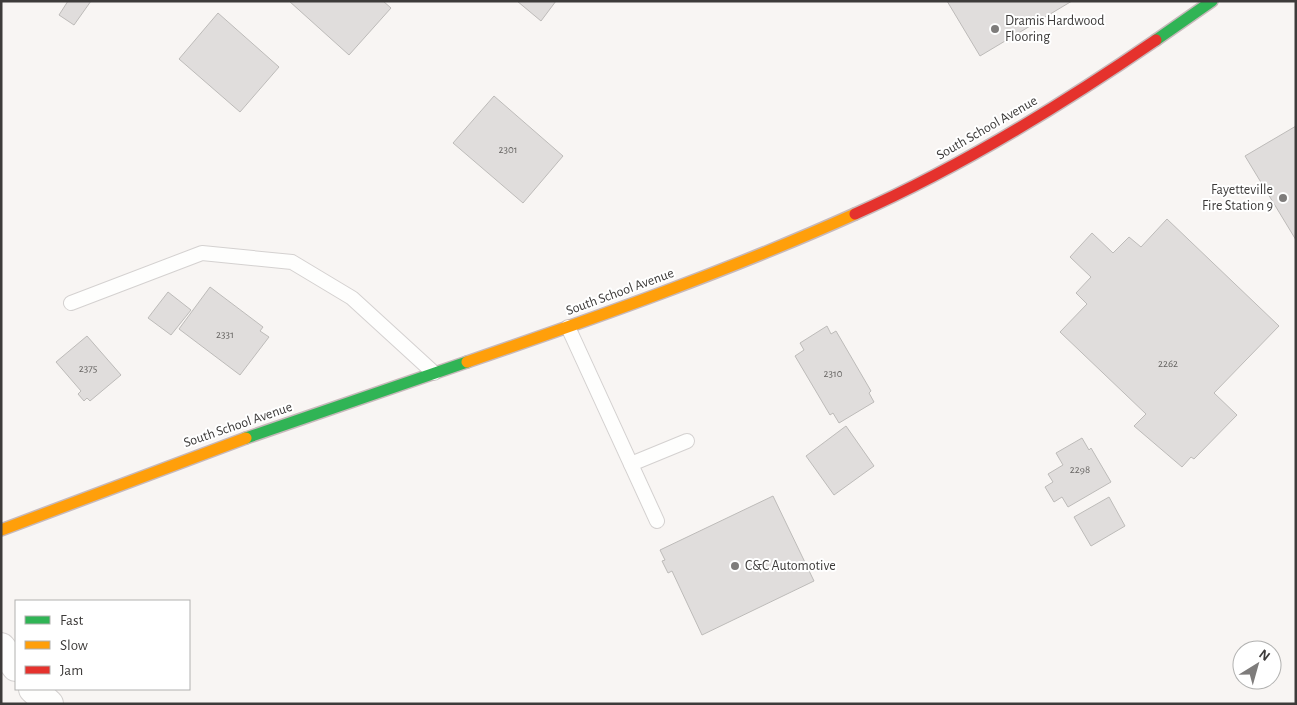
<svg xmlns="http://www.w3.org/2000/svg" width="1297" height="705" font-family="'Alegreya Sans',sans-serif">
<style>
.building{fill:#e0dddc;stroke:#bdbbb9}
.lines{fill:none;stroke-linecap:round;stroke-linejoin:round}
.lane-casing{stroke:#d4d1d0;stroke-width:16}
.street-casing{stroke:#d4d1d0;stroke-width:30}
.fast-casing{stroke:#c7b9bb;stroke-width:14}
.slow-casing{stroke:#c7b9bb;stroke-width:14}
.jam-casing{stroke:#c7b9bb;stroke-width:14}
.lane{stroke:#fefefd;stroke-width:14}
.street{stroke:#fefefd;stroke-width:28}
.fast{stroke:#30b455;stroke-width:11}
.slow{stroke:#ff9f0a;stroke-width:11}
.jam{stroke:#e5322d;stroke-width:11}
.poi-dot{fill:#7e7c7b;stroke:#fff;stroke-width:2}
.labels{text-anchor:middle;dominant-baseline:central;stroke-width:4;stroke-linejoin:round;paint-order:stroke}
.number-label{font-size:11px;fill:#666462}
.poi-label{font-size:14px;fill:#3d3b3a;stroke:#fff;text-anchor:start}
.street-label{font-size:14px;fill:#3d3b3a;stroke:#fff}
</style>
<rect width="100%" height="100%" fill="#f8f5f3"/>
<g class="building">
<polygon points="68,1 91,1 74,25 59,15"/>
<polygon points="289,1 383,1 391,8 349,55"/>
<polygon points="517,1 556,1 541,21"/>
<polygon points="947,1 1072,1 980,56"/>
<polygon points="218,13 279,67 240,112 179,59"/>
<polygon points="494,96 563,156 523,203 453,143"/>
<polygon points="1296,126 1296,240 1245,156"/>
<polygon points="1167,219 1279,326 1214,393 1237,415 1194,459 1191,457 1182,467 1134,426 1146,414 1060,332 1087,304 1076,293 1091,277 1070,257 1092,233 1113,253 1129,237 1141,247"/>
<polygon points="210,287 263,327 260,331 269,337 240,375 179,329"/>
<polygon points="168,292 191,310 171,335 148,318"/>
<polygon points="827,326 831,334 836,331 871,391 869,393 874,402 839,423 833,413 830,415 795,356 804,350 800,343"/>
<polygon points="87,336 121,375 90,401 87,398 84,401 78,394 81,391 56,362"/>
<polygon points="846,426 874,466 834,495 806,456"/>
<polygon points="1082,438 1089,450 1091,448 1111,482 1068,507 1062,497 1054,502 1045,487 1053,482 1048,474 1063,465 1056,453"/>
<polygon points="773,496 814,581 702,635 672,571 668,573 662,561 665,560 660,550"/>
<polygon points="1109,497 1125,526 1091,546 1074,517"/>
</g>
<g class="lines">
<g class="lane-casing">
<g id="lane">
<polyline points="71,303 202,253 292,262 352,298 434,373"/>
<polyline points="568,327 657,521"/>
<polyline points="631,464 687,441"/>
</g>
</g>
<g class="street-casing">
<g id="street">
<polyline points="1,647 16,667"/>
<polyline points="33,689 49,704"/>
</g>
</g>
<g class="fast-casing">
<g id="fast">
<polyline points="1156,40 1212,1"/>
<polyline points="246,438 467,362"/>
</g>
</g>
<g class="slow-casing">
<g id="slow">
<path d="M467,362C598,317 728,271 855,214"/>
<polyline points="1,530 246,438"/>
</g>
</g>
<g class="jam-casing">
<path id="jam" d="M855,214C961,167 1060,106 1156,40"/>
</g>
<use href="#lane" class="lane"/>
<use href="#street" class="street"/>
<use href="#fast" class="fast"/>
<use href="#slow" class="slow"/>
<use href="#jam" class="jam"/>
</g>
<g class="poi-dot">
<circle cx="995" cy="29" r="5"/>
<circle cx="1283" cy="198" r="5"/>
<circle cx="735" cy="566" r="5"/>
</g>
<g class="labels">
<g class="number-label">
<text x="508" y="149">2301</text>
<text x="225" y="334">2331</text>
<text x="1168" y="363">2262</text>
<text x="88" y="368">2375</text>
<text x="833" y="373">2310</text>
<text x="1080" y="469">2298</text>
</g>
<g class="poi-label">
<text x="1005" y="21">Dramis Hardwood<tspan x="1005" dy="16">Flooring</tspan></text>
<text x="1273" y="190" text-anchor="end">Fayetteville<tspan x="1273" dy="16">Fire Station 9</tspan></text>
<text x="745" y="566">C&amp;C Automotive</text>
</g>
<g class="street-label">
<text transform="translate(987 128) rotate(-30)">South School Avenue</text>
<text transform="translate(620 292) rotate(-20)">South School Avenue</text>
<text transform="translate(238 425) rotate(-19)">South School Avenue</text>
</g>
</g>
<rect width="1297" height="705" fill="none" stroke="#3d3b3a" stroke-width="5"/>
<rect x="15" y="600" width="175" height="90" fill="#ffffff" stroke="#b1b1b0"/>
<rect x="25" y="616" width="25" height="8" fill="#30b455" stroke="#b1b1b0"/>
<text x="60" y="625" font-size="15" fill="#3d3b3a">Fast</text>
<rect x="25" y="641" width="25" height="8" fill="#ff9f0a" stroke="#b1b1b0"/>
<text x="60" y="650" font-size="15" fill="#3d3b3a">Slow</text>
<rect x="25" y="666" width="25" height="8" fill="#e5322d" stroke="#b1b1b0"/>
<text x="60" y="675" font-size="15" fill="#3d3b3a">Jam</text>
<g transform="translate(1257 665) rotate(37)"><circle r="24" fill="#ffffff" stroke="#b1b1b0"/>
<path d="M0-4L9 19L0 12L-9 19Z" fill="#7e7c7b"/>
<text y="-8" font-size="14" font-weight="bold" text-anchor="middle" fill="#3d3b3a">N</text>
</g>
</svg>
